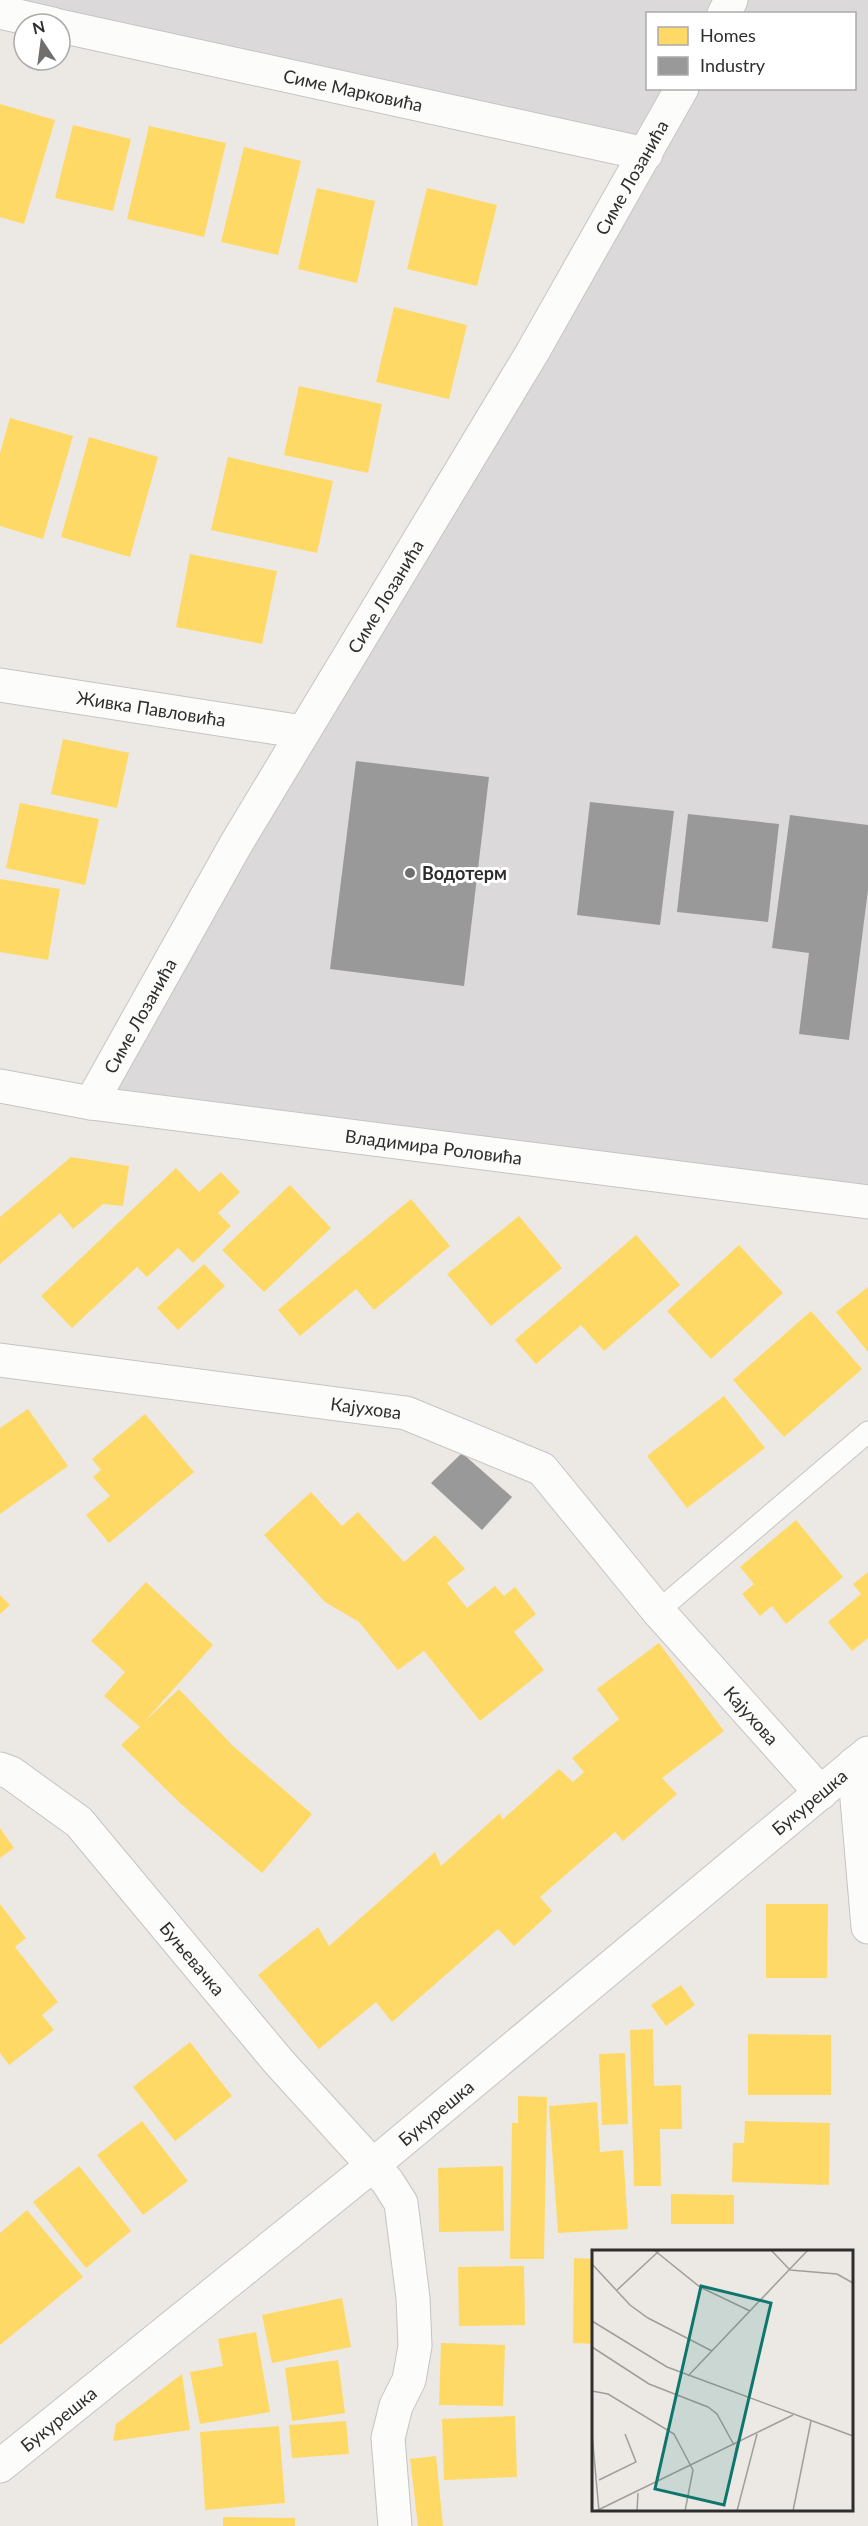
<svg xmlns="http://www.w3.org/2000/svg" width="868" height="2526" font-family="Lato,sans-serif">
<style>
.industrial{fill:#dcd9db;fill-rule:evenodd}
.homes{fill:#ffd966}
.industry{fill:#999}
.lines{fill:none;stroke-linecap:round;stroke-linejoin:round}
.lane-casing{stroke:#c5c4c5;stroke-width:23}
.street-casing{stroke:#c5c4c5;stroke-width:35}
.lane{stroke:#fcfcfb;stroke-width:21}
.street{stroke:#fcfcfb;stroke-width:33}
.poi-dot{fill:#706f6e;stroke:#fff;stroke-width:2}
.labels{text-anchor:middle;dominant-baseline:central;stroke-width:6;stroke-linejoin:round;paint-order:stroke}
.street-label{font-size:18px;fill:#2e2e2e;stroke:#fff}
.poi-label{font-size:18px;font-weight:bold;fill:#2e2e2e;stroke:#fff;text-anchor:start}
.inset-road{fill:none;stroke:#a09e9b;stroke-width:1.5}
.view{fill:#0f766e;fill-opacity:0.15;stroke:#0f766e;stroke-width:3}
.inset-edge{fill:none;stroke:#2e2e2e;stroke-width:3}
</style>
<rect width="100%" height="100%" fill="#ece8e4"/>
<path class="industrial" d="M0,0H868V1202L91,1103L645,155ZM648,14H854V88H648Z"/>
<g class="homes">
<polygon points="0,104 55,120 24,224 0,217"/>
<polygon points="73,125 131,139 113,211 55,198"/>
<polygon points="149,126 226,143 204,237 127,219"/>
<polygon points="244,147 301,161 278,255 221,242"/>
<polygon points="317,188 375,201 357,283 298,269"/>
<polygon points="427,188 497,205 477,286 407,269"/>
<polygon points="394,307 467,325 449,399 376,382"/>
<polygon points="299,386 382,404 368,473 284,455"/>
<polygon points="10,418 73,436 43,539 0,526 0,453"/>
<polygon points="89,437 158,457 130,557 61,537"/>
<polygon points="228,457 333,481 317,553 211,530"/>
<polygon points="190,554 277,571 262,644 176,627"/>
<polygon points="63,739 129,753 117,808 51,794"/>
<polygon points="20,803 99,819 85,885 6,868"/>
<polygon points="0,879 60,889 48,960 0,952"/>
<polygon points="71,1157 129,1166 123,1206 103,1204 73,1229 60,1213 0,1264 0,1217"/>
<polygon points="176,1168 199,1192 221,1172 240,1192 218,1213 231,1226 193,1263 178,1248 147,1277 137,1267 72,1328 41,1296"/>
<polygon points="290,1185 331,1228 264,1292 222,1250"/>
<polygon points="411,1199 450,1246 374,1310 356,1289 300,1336 278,1310"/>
<polygon points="519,1216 562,1268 491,1326 447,1274"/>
<polygon points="636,1235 680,1285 604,1351 581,1325 536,1364 515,1340"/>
<polygon points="739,1245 783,1293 711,1359 667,1311"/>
<polygon points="204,1264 225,1286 178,1330 157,1308"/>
<polygon points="868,1287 868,1352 836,1312"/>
<polygon points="811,1311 862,1369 784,1437 733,1380"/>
<polygon points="724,1396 765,1448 687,1508 647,1456"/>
<polygon points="28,1409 68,1466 0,1514 0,1428"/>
<polygon points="145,1414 194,1472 109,1543 86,1515 110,1496 93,1477 101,1470 92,1459"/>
<polygon points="311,1492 342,1526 358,1512 404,1562 435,1535 465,1569 447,1583 467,1608 495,1586 504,1596 515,1587 536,1614 514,1632 544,1670 480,1721 424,1651 398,1670 359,1622 325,1602 264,1535"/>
<polygon points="796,1520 843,1577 786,1624 772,1606 760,1616 742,1594 754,1584 740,1567"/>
<polygon points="868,1572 868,1638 852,1651 828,1622 861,1594 853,1584"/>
<polygon points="146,1582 213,1645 144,1722 179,1689 233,1746 312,1814 262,1873 181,1804 121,1745 140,1727 104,1696 125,1672 91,1641"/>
<polygon points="0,1595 10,1605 0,1614"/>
<polygon points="659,1643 724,1731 662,1778 677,1794 623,1841 615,1832 540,1897 552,1911 514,1946 498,1929 392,2022 376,2002 319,2049 258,1975 318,1927 329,1946 435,1852 441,1866 500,1813 502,1820 559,1769 573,1782 584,1772 572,1758 619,1719 597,1689"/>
<polygon points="0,1828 14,1848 0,1858"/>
<polygon points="0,1904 26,1938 15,1947 58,2002 42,2015 54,2030 9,2065 0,2053"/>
<polygon points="766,1904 828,1904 827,1978 766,1978"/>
<polygon points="681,1985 695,2005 666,2026 651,2005"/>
<polygon points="653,2029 654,2086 681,2085 682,2129 660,2129 661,2186 634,2186 630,2030"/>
<polygon points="748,2034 831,2035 831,2095 748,2095"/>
<polygon points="190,2042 232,2096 175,2141 133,2087"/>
<polygon points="625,2053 628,2124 602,2125 599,2054"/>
<polygon points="518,2096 547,2097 544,2259 510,2259 512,2123 518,2123"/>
<polygon points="597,2102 600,2152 623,2150 628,2229 558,2233 549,2106"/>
<polygon points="142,2121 188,2181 143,2215 97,2155"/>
<polygon points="745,2121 830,2123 829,2185 732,2182 733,2143 744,2143"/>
<polygon points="79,2166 131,2231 86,2268 33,2202"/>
<polygon points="503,2166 504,2231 439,2232 438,2168"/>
<polygon points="671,2194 734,2195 734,2224 671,2224"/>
<polygon points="27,2210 83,2277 0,2345 0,2233"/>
<polygon points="574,2258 594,2259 594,2344 573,2343"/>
<polygon points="524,2266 525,2325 459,2326 458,2267"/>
<polygon points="342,2298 351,2347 272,2363 262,2315"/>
<polygon points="256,2332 270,2412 200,2424 190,2372 223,2366 218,2339"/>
<polygon points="441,2343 505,2345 503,2406 439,2405"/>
<polygon points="338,2360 345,2413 292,2421 285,2368"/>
<polygon points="182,2374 190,2430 113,2441 116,2424"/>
<polygon points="515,2416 517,2477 444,2480 442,2419"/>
<polygon points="346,2421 349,2454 292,2458 289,2425"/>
<polygon points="279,2426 285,2503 205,2510 200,2432"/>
<polygon points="436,2456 443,2526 418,2526 410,2459"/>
<polygon points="223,2517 295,2518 295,2526 223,2526"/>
</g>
<g class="industry">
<polygon points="356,761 489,777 464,986 330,969"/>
<polygon points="590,802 674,811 660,925 577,915"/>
<polygon points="688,814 779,824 768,922 677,912"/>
<polygon points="790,815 868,825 868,890 849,1040 799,1034 809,953 772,948"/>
<polygon points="462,1453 512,1497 482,1530 431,1483"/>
</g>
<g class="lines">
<g class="lane-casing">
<polyline id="lane" points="658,1611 868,1432"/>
</g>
<g class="street-casing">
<g id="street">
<polyline points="0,12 53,24"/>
<polyline points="724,14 731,0"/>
<path id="s1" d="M60,26L646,154"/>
<path id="s2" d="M0,685L303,732"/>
<path id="s3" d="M0,1086L91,1103L868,1202"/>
<path id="s4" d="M91,1103L236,844L532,353L682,88"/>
<path id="s5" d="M0,1360L406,1413L542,1469L658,1611L821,1793"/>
<polyline points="854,1764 868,1927"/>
<path id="s6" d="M0,1769L11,1773L79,1822L278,2061L387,2181L401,2203L413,2298L415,2346L409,2380L396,2406L388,2438L395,2526"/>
<path id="s7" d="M0,2466L373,2165L868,1753"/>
</g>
</g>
<use href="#lane" class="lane"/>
<use href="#street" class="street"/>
</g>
<circle class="poi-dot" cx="410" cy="873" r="6"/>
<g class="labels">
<g class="street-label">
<text stroke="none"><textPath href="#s1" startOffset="300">Симе Марковића</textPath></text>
<text stroke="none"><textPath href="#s4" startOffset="1072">Симе Лозанића</textPath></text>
<text stroke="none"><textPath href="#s4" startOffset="586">Симе Лозанића</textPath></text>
<text stroke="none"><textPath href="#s2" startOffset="153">Живка Павловића</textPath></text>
<text stroke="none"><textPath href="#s4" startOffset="100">Симе Лозанића</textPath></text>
<text stroke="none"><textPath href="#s3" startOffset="438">Владимира Роловића</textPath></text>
<text stroke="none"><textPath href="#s5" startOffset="369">Кајухова</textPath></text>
<text stroke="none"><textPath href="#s5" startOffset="880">Кајухова</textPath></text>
<text stroke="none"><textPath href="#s7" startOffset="1047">Букурешка</textPath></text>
<text stroke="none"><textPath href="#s6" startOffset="273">Буњевачка</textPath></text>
<text stroke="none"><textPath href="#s7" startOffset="561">Букурешка</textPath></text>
<text stroke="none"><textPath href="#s7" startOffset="75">Букурешка</textPath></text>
</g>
<g class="poi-label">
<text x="422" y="873">Водотерм</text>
</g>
</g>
<g transform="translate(592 2250)">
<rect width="261" height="261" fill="#ece8e4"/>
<path class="inset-road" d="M62,0L108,37L158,61M179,0L198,20M0,14L38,55L56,68L120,101M198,20L245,24L261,33M24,41L68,0M0,71L75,117L261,186M0,97L57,134L116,157L125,164L142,195M96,126L216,0M0,141L16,144L82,184L101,220L93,261M0,184L7,261M7,230L44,212L33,184M137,235L145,194M4,261L201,165M45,261L46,243M145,261L165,184M201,261L219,171"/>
<path class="view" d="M109,36L179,53L132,255L63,239Z"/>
<rect width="261" height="261" class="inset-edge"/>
</g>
<rect x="646" y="12" width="210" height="78" fill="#ffffff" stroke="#ababab" stroke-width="1.5"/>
<rect x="658" y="27" width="30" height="18" fill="#ffd966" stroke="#ababab" stroke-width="1.5"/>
<text x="700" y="42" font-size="18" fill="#2e2e2e">Homes</text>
<rect x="658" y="57" width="30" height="18" fill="#999999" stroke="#ababab" stroke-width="1.5"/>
<text x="700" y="72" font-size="18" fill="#2e2e2e">Industry</text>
<g transform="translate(42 42) rotate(347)"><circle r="28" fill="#ffffff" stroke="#ababab" stroke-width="1.5"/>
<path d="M0-4.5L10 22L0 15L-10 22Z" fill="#706f6e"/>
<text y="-9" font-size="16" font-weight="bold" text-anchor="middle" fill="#2e2e2e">N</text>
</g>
</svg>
